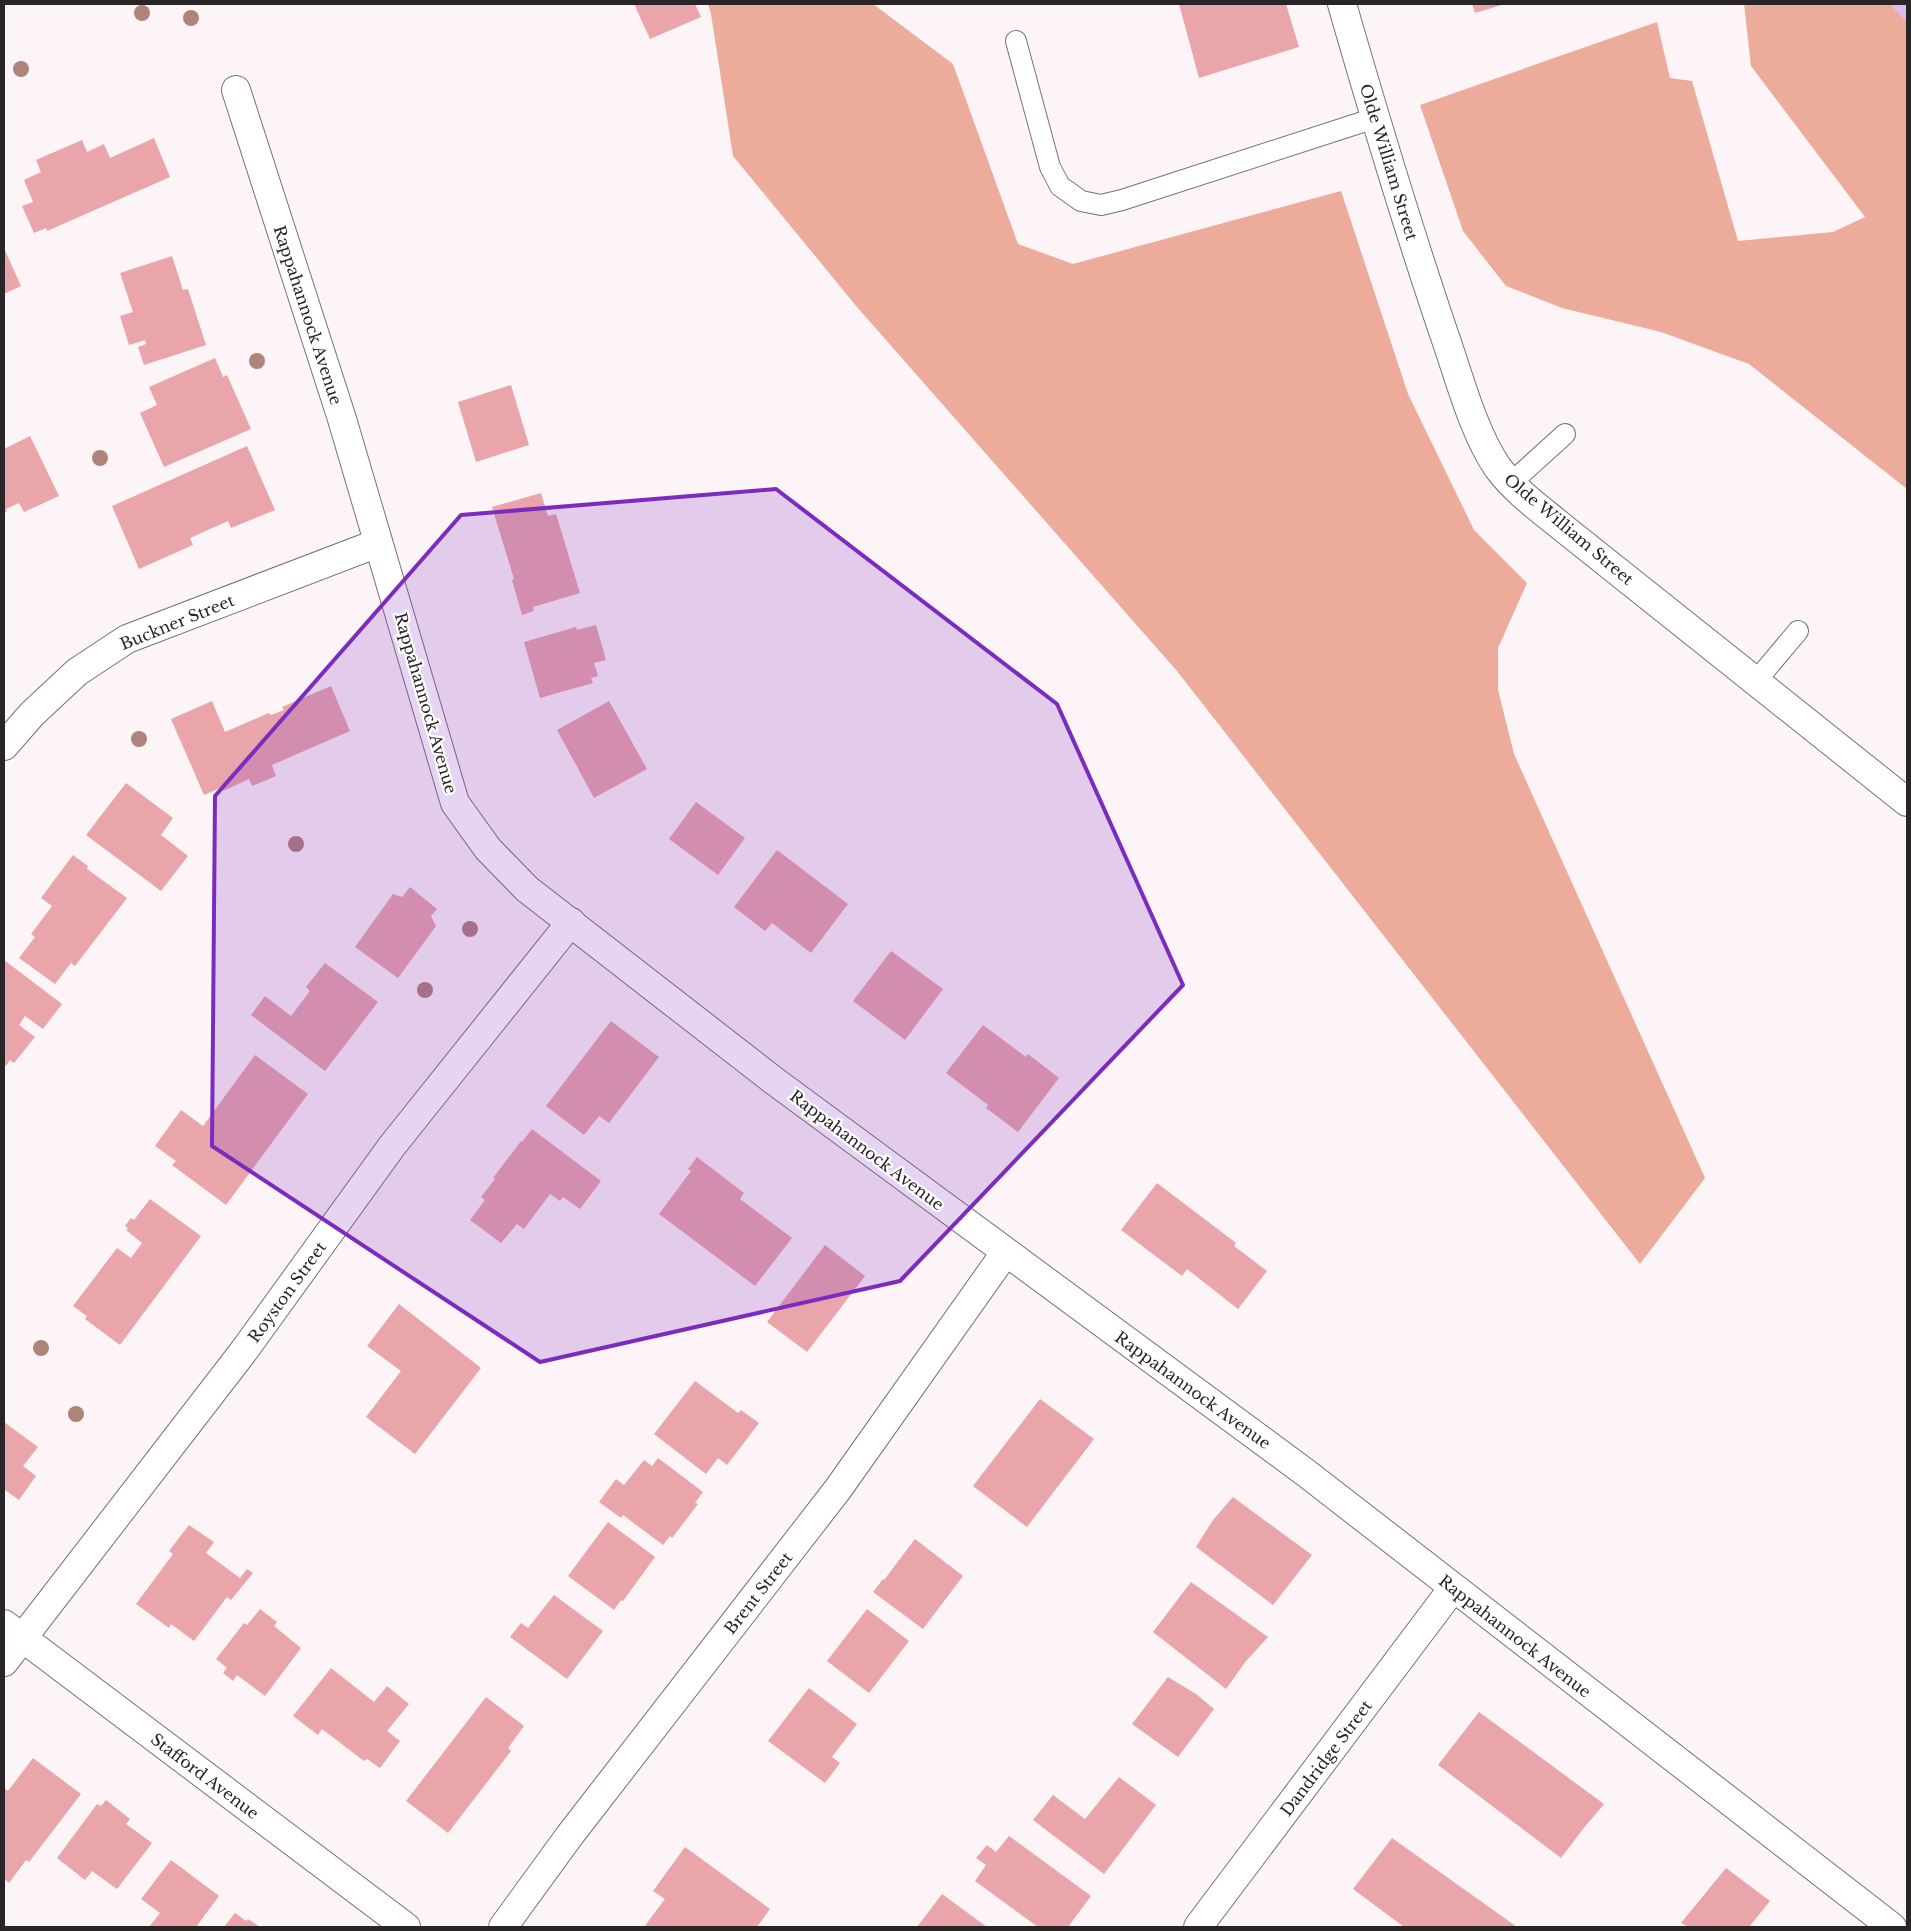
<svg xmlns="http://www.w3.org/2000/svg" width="1911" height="1931" font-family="'Libre Baskerville',serif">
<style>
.forest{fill:#ecab9b}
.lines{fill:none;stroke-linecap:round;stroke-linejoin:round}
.stream{stroke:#dbe;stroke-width:11}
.building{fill:#e9a5aa}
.lane-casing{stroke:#787173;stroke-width:22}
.street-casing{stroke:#787173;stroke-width:30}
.lane{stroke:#fff;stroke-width:20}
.street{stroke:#fff;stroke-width:28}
.tree{fill:#af827a}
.marked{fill:#7b2cbf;fill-opacity:0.2;stroke:#7b2cbf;stroke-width:4;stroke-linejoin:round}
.labels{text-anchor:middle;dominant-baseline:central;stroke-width:4.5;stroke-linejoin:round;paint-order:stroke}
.street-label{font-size:16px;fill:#292526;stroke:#fff}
</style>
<rect width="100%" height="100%" fill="#fdf4f7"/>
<g class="forest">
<polygon points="708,4 873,4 953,64 1018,244 1073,264 1341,191 1408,394 1474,530 1527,583 1498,648 1498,690 1514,754 1705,1178 1640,1264 1177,671 857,307 733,156 711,14"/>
<polygon points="1744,4 1907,4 1907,489 1749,364 1661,332 1562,308 1506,286 1463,231 1420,105 1657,22 1670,78 1692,81 1738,241 1833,232 1865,217 1751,66"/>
</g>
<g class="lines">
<polyline class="stream" points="1897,4 1907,15"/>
</g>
<g class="building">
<polygon points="634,4 695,4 701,17 650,39"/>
<polygon points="1179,4 1286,4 1299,47 1199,78"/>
<polygon points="1472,4 1505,4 1475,13"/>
<polygon points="154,138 170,177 47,231 46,228 34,233 22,206 33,202 24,180 41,172 36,160 82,140 87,152 104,144 110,158"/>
<polygon points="4,248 21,286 4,294"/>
<polygon points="172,256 183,290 188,289 206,345 144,365 138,347 146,344 145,340 129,345 120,316 133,312 120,273"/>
<polygon points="215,358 223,377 227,375 251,429 164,467 140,413 157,405 149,387"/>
<polygon points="511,385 529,445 476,462 458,402"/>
<polygon points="30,436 59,496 24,512 19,503 6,509 7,511 4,513 4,449"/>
<polygon points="247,446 275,510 231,528 228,521 190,538 193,545 139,569 112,506"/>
<polygon points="541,493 548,516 556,514 580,593 533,607 534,611 522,615 512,580 514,579 492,507"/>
<polygon points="596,625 606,660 594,663 598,676 591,678 593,683 540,698 524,642 576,627 577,630"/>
<polygon points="331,686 350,731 272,765 276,776 252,786 249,779 223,791 222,787 204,795 171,719 212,701 225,732 269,713 271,715 284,710 282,707"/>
<polygon points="609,701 647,769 594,798 557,730"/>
<polygon points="126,783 173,818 161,835 188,856 161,891 86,835"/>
<polygon points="696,802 745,838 718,875 669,839"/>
<polygon points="777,850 848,904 811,953 772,923 765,931 734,907"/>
<polygon points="73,855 88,866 87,869 127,898 75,966 71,963 55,984 19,958 35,937 31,934 52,906 41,898"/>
<polygon points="410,887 437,909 431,916 436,926 398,978 355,947 393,894 402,897"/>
<polygon points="891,951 943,989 905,1040 853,1001"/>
<polygon points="4,960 62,1004 43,1029 25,1016 19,1025 35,1037 14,1063 10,1060 6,1066 4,1064"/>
<polygon points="325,963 378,1002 325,1071 251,1015 265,996 291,1016 310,991 306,987"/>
<polygon points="611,1021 659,1057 609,1123 599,1116 584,1135 546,1106"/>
<polygon points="983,1025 1026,1057 1028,1054 1059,1078 1018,1132 986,1108 988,1105 946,1073"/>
<polygon points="255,1055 308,1094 226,1205 172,1165 176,1161 155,1146 181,1110 203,1126"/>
<polygon points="532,1129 601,1181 580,1209 563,1197 560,1201 550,1194 524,1229 517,1224 501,1243 470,1220 485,1200 481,1197 495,1179 493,1178 521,1141 522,1142"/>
<polygon points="697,1157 744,1193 740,1199 792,1238 755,1286 659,1214 691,1171 688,1169"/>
<polygon points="1157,1183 1236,1243 1234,1246 1267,1271 1238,1309 1187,1269 1182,1276 1121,1230"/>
<polygon points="150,1199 201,1236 120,1345 85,1319 87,1316 73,1306 117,1248 131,1258 142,1243 126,1230 128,1228 125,1226 131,1218 134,1220"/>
<polygon points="825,1245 865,1276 807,1352 767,1322"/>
<polygon points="399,1304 481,1368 415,1454 366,1417 401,1371 367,1346"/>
<polygon points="695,1381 738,1413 741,1410 759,1423 727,1465 718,1458 706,1474 654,1434"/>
<polygon points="1040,1399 1094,1439 1027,1527 973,1486"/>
<polygon points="4,1422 38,1447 23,1466 36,1476 19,1500 5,1490 4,1492"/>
<polygon points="658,1458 703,1492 695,1503 698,1504 672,1538 670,1536 663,1545 623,1515 621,1518 599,1502 616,1479 624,1485 644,1460 652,1466"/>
<polygon points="1233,1497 1312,1555 1273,1605 1196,1547 1213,1520"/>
<polygon points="608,1522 655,1557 623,1601 621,1600 614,1610 568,1576"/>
<polygon points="189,1525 214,1542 206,1553 240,1578 247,1569 253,1573 231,1600 227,1597 194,1641 171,1624 169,1628 136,1604 173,1554 169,1551"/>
<polygon points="915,1539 963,1576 923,1629 873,1592 883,1579 884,1580"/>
<polygon points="1191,1582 1268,1637 1246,1661 1226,1689 1153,1632"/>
<polygon points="554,1595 603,1631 567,1679 510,1637 521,1623 528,1628"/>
<polygon points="260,1609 277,1622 274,1626 301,1648 265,1696 237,1675 233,1681 223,1673 227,1668 216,1659 244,1623 247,1625"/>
<polygon points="867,1609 909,1641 869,1693 827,1661"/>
<polygon points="331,1668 374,1702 387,1686 409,1704 387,1731 400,1741 380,1768 367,1759 364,1761 322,1729 318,1735 293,1716"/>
<polygon points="1168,1677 1196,1694 1214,1709 1178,1757 1132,1724"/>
<polygon points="809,1688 857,1724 832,1757 840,1763 825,1783 768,1741"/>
<polygon points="486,1697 524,1726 508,1748 511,1751 448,1833 406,1801"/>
<polygon points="1479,1712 1604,1804 1583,1829 1561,1858 1438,1765"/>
<polygon points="33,1758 81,1794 29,1862 26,1860 9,1883 4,1879 4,1788 8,1791"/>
<polygon points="1119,1777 1156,1805 1104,1874 1033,1820 1053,1795 1085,1819"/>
<polygon points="106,1800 130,1819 126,1824 152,1843 117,1889 92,1871 85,1880 57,1858 97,1804 101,1806"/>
<polygon points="1009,1836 1091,1896 1068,1927 1038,1927 975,1881 986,1865 976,1858 987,1845 996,1852"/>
<polygon points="1392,1838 1517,1927 1404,1927 1353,1889"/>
<polygon points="685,1847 770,1909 757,1927 644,1927 665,1899 653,1891"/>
<polygon points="171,1860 219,1896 196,1927 149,1927 160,1913 141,1899"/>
<polygon points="1726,1868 1770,1901 1749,1927 1689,1927 1681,1923"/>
<polygon points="942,1894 987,1927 917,1927"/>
<polygon points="235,1913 246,1921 248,1919 260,1927 224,1927"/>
</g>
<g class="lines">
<g class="lane-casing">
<g id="lane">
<polyline points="1016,41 1050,167 1060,186 1081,201 1101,205 1122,200 1375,118"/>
<polyline points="1511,483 1565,434"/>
<polyline points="1756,681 1798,631"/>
</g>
</g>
<g class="street-casing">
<g id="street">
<path d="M1342,4C1374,115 1407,225 1444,334C1459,376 1473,432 1498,468C1515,491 1540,509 1562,527L1907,802"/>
<polyline points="236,90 342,419 455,803 488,849 527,889 773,1080 1306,1473 1892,1927"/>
<polyline points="4,746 32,714 77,672 127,639 378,543"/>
<polyline points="4,1624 406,1927"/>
<polyline points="4,1662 243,1352 392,1146 571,922"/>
<polyline points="503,1927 570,1835 838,1489 1005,1253"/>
<polyline points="1198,1927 1453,1588"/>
</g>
</g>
<use href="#lane" class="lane"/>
<use href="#street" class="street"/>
</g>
<g class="tree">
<circle cx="142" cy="13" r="8"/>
<circle cx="191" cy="18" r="8"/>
<circle cx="21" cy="69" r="8"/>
<circle cx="257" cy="361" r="8"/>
<circle cx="100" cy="458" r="8"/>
<circle cx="139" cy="739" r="8"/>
<circle cx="296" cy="844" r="8"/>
<circle cx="470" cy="929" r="8"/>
<circle cx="425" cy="990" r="8"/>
<circle cx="41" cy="1348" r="8"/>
<circle cx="76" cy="1414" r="8"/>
</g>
<path class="marked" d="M776,489L1057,704L1183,985L900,1281L540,1362L212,1146L215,796L461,515Z"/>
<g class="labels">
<g class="street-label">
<text transform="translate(1389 162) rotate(73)">Olde William Street</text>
<text transform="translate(308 315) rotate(72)">Rappahannock Avenue</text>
<text transform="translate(1569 529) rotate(40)">Olde William Street</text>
<text transform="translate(177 622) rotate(-22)">Buckner Street</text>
<text transform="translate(426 703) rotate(74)">Rappahannock Avenue</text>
<text transform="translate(867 1150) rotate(37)">Rappahannock Avenue</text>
<text transform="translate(287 1292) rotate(-54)">Royston Street</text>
<text transform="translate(1193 1390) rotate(36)">Rappahannock Avenue</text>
<text transform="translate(758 1593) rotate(-52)">Brent Street</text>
<text transform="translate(1515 1636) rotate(38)">Rappahannock Avenue</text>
<text transform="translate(1326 1758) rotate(-53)">Dandridge Street</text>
<text transform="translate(205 1776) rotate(37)">Stafford Avenue</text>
</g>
</g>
<rect width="1911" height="1931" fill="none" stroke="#292526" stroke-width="10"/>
</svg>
